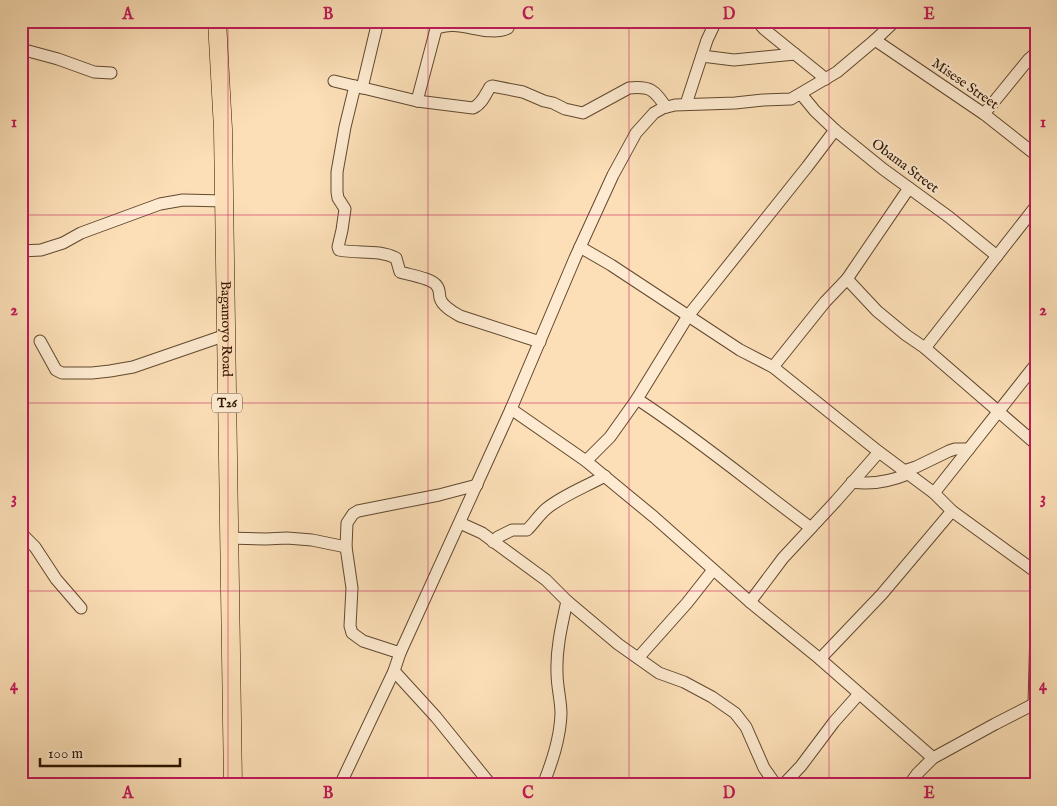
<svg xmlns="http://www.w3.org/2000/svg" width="1057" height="806" font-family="'IM FELL English',serif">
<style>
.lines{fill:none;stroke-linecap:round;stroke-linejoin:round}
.minor-casing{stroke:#61482e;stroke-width:13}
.highway-casing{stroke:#2d1500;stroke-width:19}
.minor{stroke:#fdead0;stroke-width:11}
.highway{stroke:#fcdfb7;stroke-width:18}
.grid{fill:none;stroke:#c2185b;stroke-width:1;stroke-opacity:0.55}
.labels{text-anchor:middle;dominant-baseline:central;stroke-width:4.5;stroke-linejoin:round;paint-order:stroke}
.shield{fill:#fdead0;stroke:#6b553e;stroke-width:1}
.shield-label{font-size:12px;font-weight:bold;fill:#2d1500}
.street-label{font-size:14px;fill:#2d1500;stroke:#fdead0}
.neatline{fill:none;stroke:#c2185b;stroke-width:2}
.grid-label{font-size:16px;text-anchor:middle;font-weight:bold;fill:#c2185b}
</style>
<rect width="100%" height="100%" fill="#fcdfb7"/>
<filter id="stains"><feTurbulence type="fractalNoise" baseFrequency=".004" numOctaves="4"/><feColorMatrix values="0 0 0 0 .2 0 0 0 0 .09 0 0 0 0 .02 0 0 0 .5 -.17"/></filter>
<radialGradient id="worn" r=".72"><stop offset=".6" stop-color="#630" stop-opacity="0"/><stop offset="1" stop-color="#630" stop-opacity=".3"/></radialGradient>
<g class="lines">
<g class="minor-casing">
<g id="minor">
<polyline points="757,21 764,29 826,79"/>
<polyline points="875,40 984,114 1036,155"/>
<polyline points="21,49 58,59 94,72 111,73"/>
<polyline points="702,56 734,60 795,54"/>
<path d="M334,81L417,101L473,108C482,104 485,95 490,87L492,86L523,92L544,101L553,103L565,109L583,113L629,88C651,86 654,90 666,107"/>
<path d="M355,86L345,127L337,172V192L338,198L345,209L342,230L338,247L339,250C358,254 378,249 396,258L400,272C409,275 432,278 437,286C440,290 439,293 440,298C442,306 453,312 460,316L540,342"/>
<polyline points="362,88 378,21"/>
<polyline points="801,94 815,111 835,130 883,169 949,217 997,256"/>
<path d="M417,101L436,29C458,18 486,38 508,28L511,21"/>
<polyline points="686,104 707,40 716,21"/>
<polyline points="984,114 1028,60 1036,53"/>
<polyline points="580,247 611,265 740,350 773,367 879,452 934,493 952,511 1036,572"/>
<polyline points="21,251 41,250 63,243 81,233 160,204 183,200 224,201"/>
<polyline points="847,279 877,311 906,335 925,348 1036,444"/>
<polyline points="40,341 56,370 62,373 92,373 110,371 133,367 226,335"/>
<polyline points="925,348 1036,206"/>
<polyline points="773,367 825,302 847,279 909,188"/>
<path d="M637,399C697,438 753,485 811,528"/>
<polyline points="511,409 586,461 654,517 750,602 820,659 933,758"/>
<polyline points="586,461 610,437 637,399 688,316 807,167 835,130"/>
<polyline points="904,471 916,467 949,451 955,449 969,449"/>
<path d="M852,482C871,485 891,481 908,474"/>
<polyline points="934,493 1036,364"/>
<polyline points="460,523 482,533 546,580 567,601 618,644 659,673 684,682 712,697 735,713 746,727 764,768 776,785"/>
<polyline points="21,533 35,547 56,579 81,608"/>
<polyline points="228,538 266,539 287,538 312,540 346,547"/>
<path d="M493,542L498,537L512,530H527C534,523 539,515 546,509C563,495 585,487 605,476"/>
<polyline points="750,602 783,558 836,501 879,452"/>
<polyline points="400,653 363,641 352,633 350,626 352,588 346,547 347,523 353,514 358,511 439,495 477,485"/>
<polyline points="638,658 687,603 713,570"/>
<polyline points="820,659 882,594 952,511"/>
<polyline points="394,671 436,717 491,785"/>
<polyline points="1034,704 1036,629"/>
<polyline points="340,785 394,671 400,653 511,409 575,258 613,175 636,133 654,113 663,108 675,105 735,103 763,100 791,99 837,72 875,40 895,21"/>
<path d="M543,785C552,762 560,739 561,714C561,700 557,687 557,673C556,648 562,624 567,601"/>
<polyline points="783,785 801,766 834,722 859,694"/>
<polyline points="909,785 917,774 933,758 995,724 1036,703"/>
</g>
</g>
<g class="highway-casing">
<g id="highway">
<path id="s1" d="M217,21L223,129L233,785"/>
</g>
</g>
<use href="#minor" class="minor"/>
<use href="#highway" class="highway"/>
</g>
<path class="grid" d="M228,21V785M428,21V785M629,21V785M829,21V785M21,215H1036M21,403H1036M21,591H1036"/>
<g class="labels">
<rect class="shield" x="212" y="393.5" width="30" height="19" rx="4"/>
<g class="shield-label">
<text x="227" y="403">T26</text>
</g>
<g class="street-label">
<text transform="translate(965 84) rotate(35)">Misese Street</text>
<text transform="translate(905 166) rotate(37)">Obama Street</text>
<text stroke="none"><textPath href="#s1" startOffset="308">Bagamoyo Road</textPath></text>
</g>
</g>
<rect width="1057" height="806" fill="none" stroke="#fcdfb7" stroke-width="55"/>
<path d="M40 758v8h140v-8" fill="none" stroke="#2d1500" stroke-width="2.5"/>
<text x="48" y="758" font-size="15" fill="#2d1500" stroke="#fdead0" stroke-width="4" paint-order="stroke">100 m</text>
<rect x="28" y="28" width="1002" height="750" class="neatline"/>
<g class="grid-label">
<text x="128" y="19">A</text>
<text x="328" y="19">B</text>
<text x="528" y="19">C</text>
<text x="729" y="19">D</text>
<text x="929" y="19">E</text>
<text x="14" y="127">1</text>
<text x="1043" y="127">1</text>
<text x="14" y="315">2</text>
<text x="1043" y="315">2</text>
<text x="14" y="503">3</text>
<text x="1043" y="503">3</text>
<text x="14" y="690">4</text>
<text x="1043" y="690">4</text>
<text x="128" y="798">A</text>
<text x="328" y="798">B</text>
<text x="528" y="798">C</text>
<text x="729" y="798">D</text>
<text x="929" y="798">E</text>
</g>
<rect width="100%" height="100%" filter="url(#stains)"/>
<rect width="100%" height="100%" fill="url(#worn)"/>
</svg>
